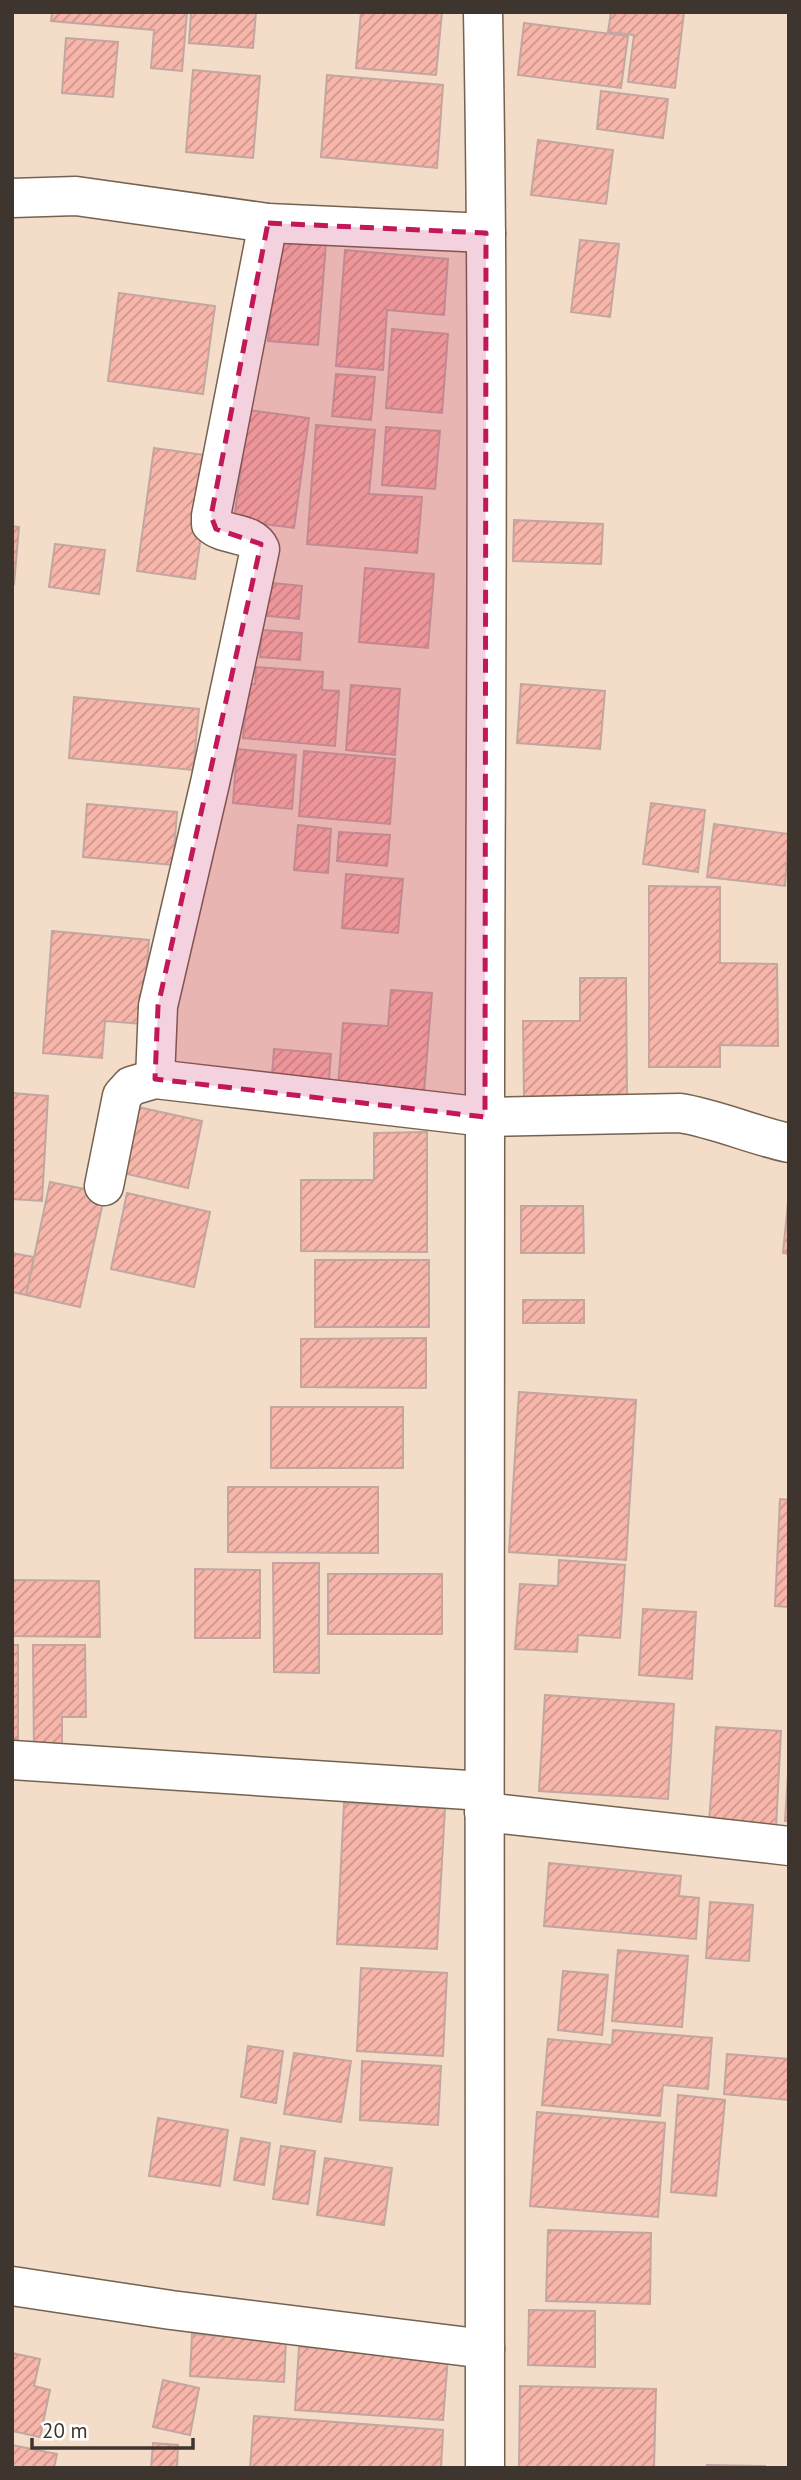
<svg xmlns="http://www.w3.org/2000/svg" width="801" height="2480" font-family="'PT Sans',sans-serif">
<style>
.building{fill:url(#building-hatch);stroke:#c4a6a1;stroke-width:2}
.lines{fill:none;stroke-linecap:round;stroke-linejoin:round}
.minor-casing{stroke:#756250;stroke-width:41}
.minor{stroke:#fff;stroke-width:38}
.marked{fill:#c2185b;fill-opacity:0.2;stroke:#c2185b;stroke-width:5;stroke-dasharray:14 9;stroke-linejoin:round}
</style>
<defs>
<pattern id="building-hatch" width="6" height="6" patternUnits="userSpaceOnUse" patternTransform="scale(1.75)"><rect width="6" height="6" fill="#f8b6aa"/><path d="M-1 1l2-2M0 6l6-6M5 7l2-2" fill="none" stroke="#ca958b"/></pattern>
</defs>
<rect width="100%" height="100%" fill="#f3dcc8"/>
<g class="building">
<polygon points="52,12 187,12 182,71 151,68 154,30 51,21"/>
<polygon points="191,12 256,12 253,48 189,43"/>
<polygon points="361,12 442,12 436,75 356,68"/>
<polygon points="611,12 684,12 675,88 628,82 634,35 608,32"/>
<polygon points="524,23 628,36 621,88 518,75"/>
<polygon points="66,38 118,42 113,97 62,93"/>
<polygon points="193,70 260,76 253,158 186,152"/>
<polygon points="327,75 443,85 437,168 321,157"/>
<polygon points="601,91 668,99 663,138 597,129"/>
<polygon points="538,140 613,150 606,204 531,195"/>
<polygon points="276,239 326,243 318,345 268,341"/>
<polygon points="580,240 619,244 610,317 571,312"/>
<polygon points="345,250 448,259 444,315 387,310 383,370 336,366"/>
<polygon points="119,293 215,306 203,394 108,381"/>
<polygon points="392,329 448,334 442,413 386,408"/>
<polygon points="336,374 375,377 371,420 332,416"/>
<polygon points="249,410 309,418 294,528 234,520"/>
<polygon points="316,425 375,430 369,494 422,497 417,553 307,544"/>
<polygon points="386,427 440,431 435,489 382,485"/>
<polygon points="154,448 212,456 195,579 137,571"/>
<polygon points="514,520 603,524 601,564 513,561"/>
<polygon points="12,526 19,527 14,584 12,583"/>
<polygon points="55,544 105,550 99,594 49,587"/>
<polygon points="365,568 434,574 428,648 359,642"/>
<polygon points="262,582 302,586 299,619 259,615"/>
<polygon points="262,630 302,633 300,660 260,657"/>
<polygon points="256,667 323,672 322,690 339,691 335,746 243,738 248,684 255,684"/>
<polygon points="521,684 605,691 600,749 517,743"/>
<polygon points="351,685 400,689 395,755 346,750"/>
<polygon points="74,697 199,709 193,770 69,758"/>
<polygon points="237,749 296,755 292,809 233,803"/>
<polygon points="304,751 395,759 390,824 299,816"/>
<polygon points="651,803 705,810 698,872 643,864"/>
<polygon points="87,804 177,812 173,865 83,857"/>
<polygon points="714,824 789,834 785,886 707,877"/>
<polygon points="298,825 331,829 328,873 294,870"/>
<polygon points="339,832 390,835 387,866 337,861"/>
<polygon points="346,874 403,879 398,933 342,928"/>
<polygon points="649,886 720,887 720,963 777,964 778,1046 720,1045 720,1067 649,1067"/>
<polygon points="52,931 149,940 142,1024 105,1021 102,1058 43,1053"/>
<polygon points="580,978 626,978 627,1098 524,1097 523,1021 580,1021"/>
<polygon points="391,990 432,993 423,1105 337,1098 343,1023 388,1026"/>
<polygon points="274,1049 331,1054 328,1093 271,1088"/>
<polygon points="12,1093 48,1096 42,1201 12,1199"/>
<polygon points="138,1107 202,1121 188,1188 123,1173"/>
<polygon points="427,1132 427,1252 301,1251 301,1180 374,1180 374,1133"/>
<polygon points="50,1182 105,1193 80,1307 26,1295"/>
<polygon points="789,1192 789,1254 783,1253"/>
<polygon points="127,1193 210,1212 194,1287 111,1269"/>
<polygon points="521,1206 583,1206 584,1253 521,1253"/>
<polygon points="12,1253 34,1257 26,1295 12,1292"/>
<rect x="315" y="1260" width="114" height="67"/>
<rect x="523" y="1300" width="61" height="23"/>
<polygon points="426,1338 426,1388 301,1387 301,1339"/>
<polygon points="519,1392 636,1400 626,1560 509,1552"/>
<rect x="271" y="1407" width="132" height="61"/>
<polygon points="228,1487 378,1487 378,1553 228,1552"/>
<polygon points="780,1499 789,1500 789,1607 775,1606"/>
<polygon points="559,1560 625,1565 620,1638 578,1635 577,1652 515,1649 520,1584 558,1586"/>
<polygon points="273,1563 319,1563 319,1673 274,1672"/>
<polygon points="195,1569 260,1570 260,1638 195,1638"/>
<rect x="328" y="1574" width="114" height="60"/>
<polygon points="12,1580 99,1581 100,1637 12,1636"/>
<polygon points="643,1609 696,1612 692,1679 639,1675"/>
<rect x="12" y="1645" width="6" height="95"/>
<polygon points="33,1645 85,1645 86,1717 62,1717 62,1756 34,1757"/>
<polygon points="545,1695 674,1704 668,1799 539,1791"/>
<polygon points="716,1727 781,1731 776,1828 709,1823"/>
<polygon points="789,1758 789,1821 785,1821"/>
<polygon points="344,1803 445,1808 437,1949 337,1944"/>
<polygon points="549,1863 681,1876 679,1896 699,1898 696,1939 544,1926"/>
<polygon points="710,1902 753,1905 749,1961 706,1958"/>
<polygon points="618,1950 688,1956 682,2027 612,2021"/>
<polygon points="361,1968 447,1973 443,2056 357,2051"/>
<polygon points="563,1971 608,1975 602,2035 558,2030"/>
<polygon points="613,2030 712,2038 708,2089 663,2085 660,2116 542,2105 548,2039 612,2045"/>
<polygon points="248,2046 283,2051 276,2103 241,2097"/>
<polygon points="294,2053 351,2061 341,2122 284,2114"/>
<polygon points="727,2054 789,2059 789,2100 724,2094"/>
<polygon points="362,2061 441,2066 438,2125 360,2120"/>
<polygon points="678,2095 725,2100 716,2196 671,2192"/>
<polygon points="537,2112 665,2123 658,2217 530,2206"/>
<polygon points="158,2118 228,2130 220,2186 149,2176"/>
<polygon points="241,2138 270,2143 264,2185 234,2180"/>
<polygon points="281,2146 315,2151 308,2204 273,2199"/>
<polygon points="325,2158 392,2168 384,2225 317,2215"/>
<polygon points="548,2230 651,2233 650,2304 546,2301"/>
<polygon points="529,2310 595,2311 595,2367 528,2365"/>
<polygon points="192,2334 286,2341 284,2382 190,2376"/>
<polygon points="299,2347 448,2358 443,2420 295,2410"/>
<polygon points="12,2353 40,2359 34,2386 50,2390 40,2437 12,2431"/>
<polygon points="163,2380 199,2388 190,2435 153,2427"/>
<polygon points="520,2386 656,2389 654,2468 519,2468"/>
<polygon points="254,2416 443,2430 441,2468 250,2468"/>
<polygon points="153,2443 178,2445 177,2468 151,2468"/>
<polygon points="12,2445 57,2454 54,2468 12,2468"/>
<polygon points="707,2465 765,2466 765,2468 707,2468"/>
</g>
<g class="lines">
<g class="minor-casing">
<g id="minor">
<path d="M483,12C490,374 485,736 485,1098C485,1555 484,2011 485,2468"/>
<polyline points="12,198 76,196 268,223 486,233"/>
<path d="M155,1079L158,1006L210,783L260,549C252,531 225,537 211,524V516L268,223"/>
<path d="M104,1186L122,1096L131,1086L155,1079L485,1117L680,1113C717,1119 752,1135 789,1143"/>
<polyline points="12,1760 483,1791"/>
<polyline points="484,1812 789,1846"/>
<polyline points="12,2286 171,2310 485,2349"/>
</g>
</g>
<use href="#minor" class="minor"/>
</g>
<path class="marked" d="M268,223L486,233L485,1117L155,1079L158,1006L261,544L216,529L211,516Z"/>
<rect width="801" height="2480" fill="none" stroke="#3e352e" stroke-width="28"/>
<path d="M32 2438v10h161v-10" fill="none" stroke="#3e352e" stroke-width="3.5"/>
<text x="42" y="2438" font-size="21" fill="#3e352e" stroke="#ffffff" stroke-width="5" paint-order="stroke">20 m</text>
</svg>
